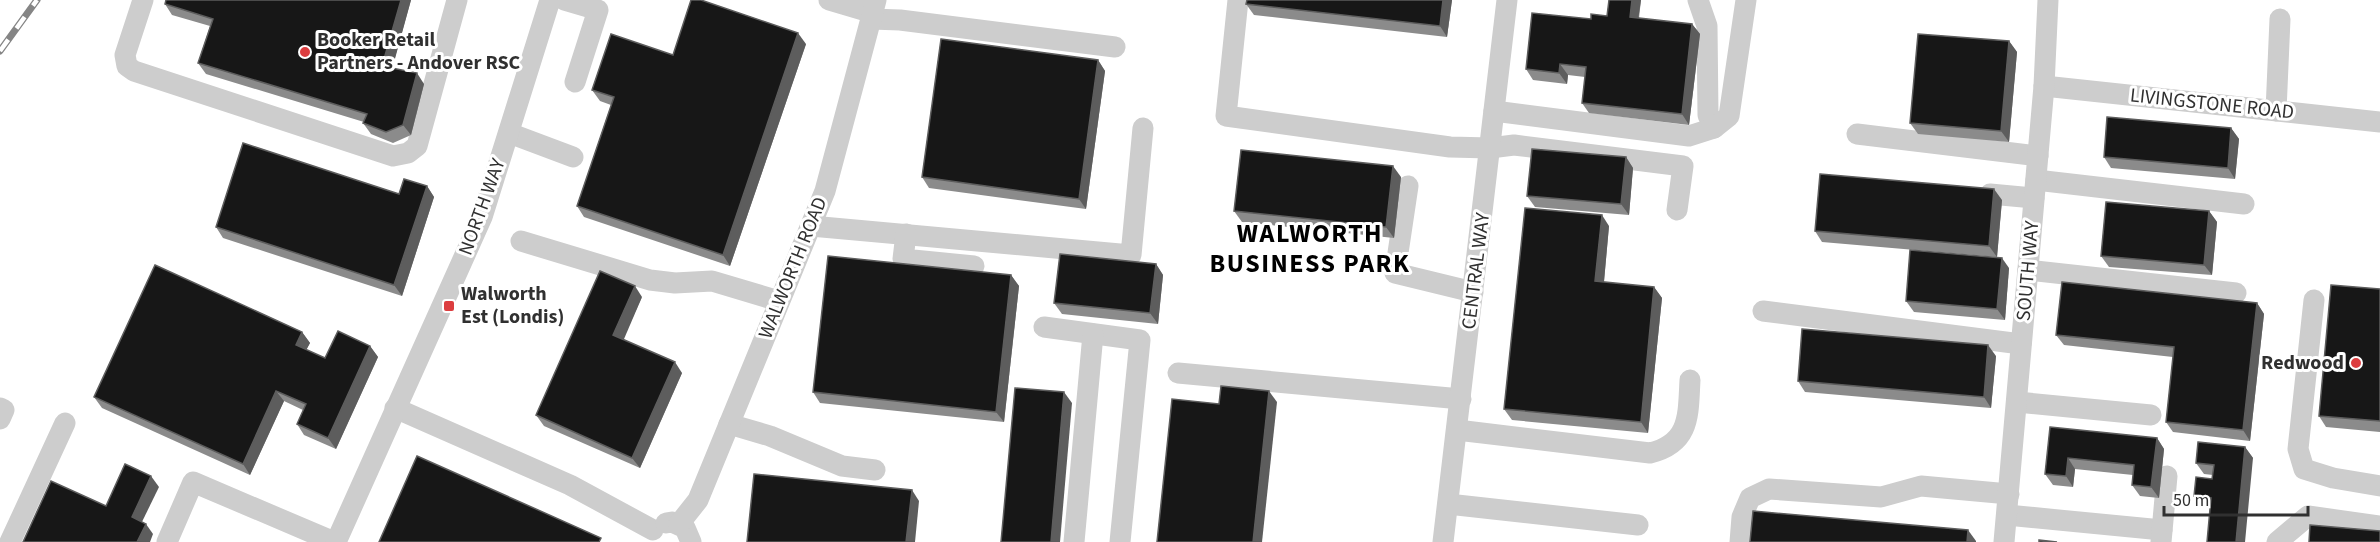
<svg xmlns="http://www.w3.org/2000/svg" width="2380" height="542" font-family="'Source Sans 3',sans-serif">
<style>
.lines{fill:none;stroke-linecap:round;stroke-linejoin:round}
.minor{stroke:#cdcdcd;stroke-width:21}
.rail-casing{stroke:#858585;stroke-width:7}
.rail{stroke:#fff;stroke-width:4.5;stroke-dasharray:14;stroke-linecap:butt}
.wall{fill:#8b8b8b}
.shaded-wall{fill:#5d5d5d}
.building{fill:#171717;stroke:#5d5d5d;stroke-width:1.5}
.poi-dot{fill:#dc3d3f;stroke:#fff;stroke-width:2}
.labels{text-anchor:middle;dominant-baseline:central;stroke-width:6;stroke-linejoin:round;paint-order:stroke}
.poi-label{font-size:20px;font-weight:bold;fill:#303030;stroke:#fff;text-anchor:start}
.street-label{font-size:20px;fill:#303030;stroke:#fff}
.district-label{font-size:26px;font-weight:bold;letter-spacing:1.5px;fill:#000;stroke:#fff}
</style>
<rect width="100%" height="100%" fill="#fff"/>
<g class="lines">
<g class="minor">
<polyline points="143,0 125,55 127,66 134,71 393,156 408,153 417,146 457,0"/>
<polyline points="564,0 598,10 575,82"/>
<polyline points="829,0 873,13"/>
<polyline points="1238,0 1226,116 1450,147 1490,148 1514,145 1683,166 1677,210"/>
<polyline points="1698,0 1707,26 1708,115 1714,128"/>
<polyline points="871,19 900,20 1115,47"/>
<polyline points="2044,86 2380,122"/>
<polyline points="1494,111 1689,136 1714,128 1729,116 1746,0"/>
<polyline points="2276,111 2280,19"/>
<polyline points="509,133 573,157"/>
<polyline points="1857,134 2038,156"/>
<polyline points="2036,180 2244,204"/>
<polyline points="1408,186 1395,273 1473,292"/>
<polyline points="1990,194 2034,198"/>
<polyline points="811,226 1131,255 1143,128"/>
<polyline points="906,234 903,259 974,266"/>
<polyline points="521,241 650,280 675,283 712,281 779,301"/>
<polyline points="2028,270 2236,293"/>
<polyline points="2314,300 2298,449 2304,469 2333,478 2380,486"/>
<polyline points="1763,311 2021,344"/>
<polyline points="1044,327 1140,340 1120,542"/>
<polyline points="1178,373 1461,399"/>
<polyline points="2017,402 2151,415"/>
<polyline points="0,408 4,410 0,419"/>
<polyline points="395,408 570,485 653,530"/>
<polyline points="729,424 770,436 842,466 875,470"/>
<path d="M1457,430L1650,453C1691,443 1688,414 1690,380"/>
<polyline points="1448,504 1638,525"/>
<polyline points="2007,515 2162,530"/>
<polyline points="666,523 672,522 685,528 691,542"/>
<polyline points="679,524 698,500 825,191 876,0"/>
<polyline points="10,542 65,423"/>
<polyline points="167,542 193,482 334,542"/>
<polyline points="336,542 482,217 550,0"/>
<polyline points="1074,542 1093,334"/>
<polyline points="1443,542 1507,0"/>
<polyline points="1740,542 1742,517 1750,498 1769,489 1881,497 1921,486 2009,494"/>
<polyline points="2004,542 2044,86 2048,0"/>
<polyline points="2161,542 2167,476"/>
<polyline points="2277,542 2308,516 2380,526"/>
</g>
<g class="rail-casing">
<polyline id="rail" points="0,51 37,0"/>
</g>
<use href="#rail" class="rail"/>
</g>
<g class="wall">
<polygon points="166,0 411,0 392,68 424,84 411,135 393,143 371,134 363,123 364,122 206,74 198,63 210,26 172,15 165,4"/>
<polygon points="1452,0 1447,37 1254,15 1246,4"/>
<polygon points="1609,0 1641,0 1639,18 1692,24 1700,34 1689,125 1589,113 1582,103 1585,77 1568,75 1567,84 1533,80 1526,69 1591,19 1607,16"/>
<polygon points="2009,41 2017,52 2009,142 1918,134 1910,123"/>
<polygon points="806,44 730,266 584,217 577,206 611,105 600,101 592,90"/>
<polygon points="1098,60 1105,71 1086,209 929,188 922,177"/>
<polygon points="2231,128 2239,139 2235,179 2111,168 2104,157"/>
<polygon points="1626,157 1633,168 1629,215 1535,207 1527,196"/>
<polygon points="1401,177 1394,238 1242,222 1234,211"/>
<polygon points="427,186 434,197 402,296 223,238 216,227 399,194"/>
<polygon points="2002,200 1997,257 1822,242 1815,231"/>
<polygon points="2209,211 2217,222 2212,275 2109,267 2101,256"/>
<polygon points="1609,226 1604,282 1654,287 1662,298 1648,433 1512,420 1504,409"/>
<polygon points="1156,264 1163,275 1158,324 1062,314 1054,303"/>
<polygon points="2009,268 2005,320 1914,312 1906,301"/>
<polygon points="1011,275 1019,286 1004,422 820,403 813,392"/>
<polygon points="2380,289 2380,432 2326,427 2319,416"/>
<polygon points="642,297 623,339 682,373 640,468 544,426 536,415"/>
<polygon points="2257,303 2264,314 2250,441 2173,432 2166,422 2173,357 2064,345 2056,335"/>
<polygon points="302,332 310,343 306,350 325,358 370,346 378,357 336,449 304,435 297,424 303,410 284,401 250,475 102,408 94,397"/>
<polygon points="1996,356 1991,408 1805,392 1798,381"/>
<polygon points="2050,427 2157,438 2164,449 2159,498 2140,496 2132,485 2133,475 2075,469 2073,487 2053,485 2045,474"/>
<polygon points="2245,447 2253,458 2210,508 2201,507 2194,496 2212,479 2213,475 2204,474 2196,463"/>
</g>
<g class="shaded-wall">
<polygon points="401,0 411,0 390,77 382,66"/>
<polygon points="1443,0 1452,0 1447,37 1440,26"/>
<polygon points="1632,0 1641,0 1637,27 1630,17"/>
<polygon points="1692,24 1700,34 1689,125 1682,114"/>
<polygon points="798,33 806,44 730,266 723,255"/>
<polygon points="2009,41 2017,52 2009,142 2001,131"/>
<polygon points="1098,60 1105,71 1086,209 1079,199"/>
<polygon points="1560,64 1568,75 1567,84 1559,73"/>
<polygon points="417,73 424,84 411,135 403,125"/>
<polygon points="2231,128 2239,139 2235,179 2228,168"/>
<polygon points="1626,157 1633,168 1629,215 1621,204"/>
<polygon points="1393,166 1401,177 1394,238 1386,227"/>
<polygon points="427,186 434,197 402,296 394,285"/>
<polygon points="1994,189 2002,200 1997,257 1989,246"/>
<polygon points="2209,211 2217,222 2212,275 2204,265"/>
<polygon points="1602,215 1609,226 1603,292 1595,281"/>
<polygon points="2002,258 2009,268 2005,320 1997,309"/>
<polygon points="1156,264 1163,275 1158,324 1150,313"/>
<polygon points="1011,275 1019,286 1004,422 996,412"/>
<polygon points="635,286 642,297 621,346 613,335"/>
<polygon points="1654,287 1662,298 1648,433 1641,422"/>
<polygon points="2257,303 2264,314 2250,441 2243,430"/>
<polygon points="302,332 310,343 303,356 296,345"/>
<polygon points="1988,345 1996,356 1991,408 1984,397"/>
<polygon points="370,346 378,357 336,449 328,438"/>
<polygon points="675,362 682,373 640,468 632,458"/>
<polygon points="276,391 284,401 250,475 243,464"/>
<polygon points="1269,391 1277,402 1262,542 1253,542"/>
<polygon points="1064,392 1072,403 1060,542 1051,542"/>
<polygon points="2157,438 2164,449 2159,498 2151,487"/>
<polygon points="2245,447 2253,458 2245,542 2236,542"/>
<polygon points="2068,458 2075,469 2073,487 2066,476"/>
<polygon points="151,476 159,487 139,528 132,517"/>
<polygon points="912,490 919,501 915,542 906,542"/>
<polygon points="146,524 153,534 150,542 137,542"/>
<polygon points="1968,530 1976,541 1976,542 1967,542"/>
</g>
<g class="building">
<polygon points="166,0 401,0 382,66 417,73 403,125 386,132 363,123 367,114 198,63 213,19 165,4"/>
<polygon points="691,0 701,0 798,33 723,255 577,206 614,97 592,90 611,34 673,55"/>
<polygon points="1247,0 1443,0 1440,26 1246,4"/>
<polygon points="1609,0 1632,0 1630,17 1692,24 1682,114 1582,103 1586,67 1560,64 1559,73 1526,69 1532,13 1591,19 1591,14 1607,16"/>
<polygon points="1918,34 2009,41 2001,131 1910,123"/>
<polygon points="941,39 1098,60 1079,199 922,177"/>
<polygon points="2107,117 2231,128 2228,168 2104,157"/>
<polygon points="243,143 399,194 404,179 427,186 394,285 216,227"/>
<polygon points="1532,149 1626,157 1621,204 1527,196"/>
<polygon points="1241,150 1393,166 1386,227 1234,211"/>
<polygon points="1820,174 1994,189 1989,246 1815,231"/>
<polygon points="2106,202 2209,211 2204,265 2101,256"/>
<polygon points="1525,208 1602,215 1595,281 1654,287 1641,422 1504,409"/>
<polygon points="1910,250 2002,258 1997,309 1906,301"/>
<polygon points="1060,254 1156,264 1150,313 1054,303"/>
<polygon points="828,256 1011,275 996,412 813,392"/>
<polygon points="155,265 302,332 296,345 325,358 338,331 370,346 328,438 297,424 306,404 276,391 243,464 94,397"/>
<polygon points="600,271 635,286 613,335 675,362 632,458 536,415"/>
<polygon points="2062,282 2257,303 2243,430 2166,422 2174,347 2056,335"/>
<polygon points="2331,285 2380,289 2380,421 2319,416"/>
<polygon points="1802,329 1988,345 1984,397 1798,381"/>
<polygon points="1221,386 1269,391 1253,542 1157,542 1172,399 1219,404"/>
<polygon points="1015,388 1064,392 1051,542 1001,542"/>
<polygon points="2050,427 2157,438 2151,487 2132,485 2134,465 2068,458 2066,476 2045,474"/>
<polygon points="2198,442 2245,447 2236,542 2207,542 2211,498 2194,496 2196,477 2212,479 2214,465 2196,463"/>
<polygon points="417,456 601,538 599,542 379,542"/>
<polygon points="125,464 151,476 132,517 146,524 137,542 23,542 51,481 106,506"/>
<polygon points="754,474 912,490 906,542 747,542"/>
<polygon points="1753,511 1968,530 1967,542 1750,542"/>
<polygon points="2310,525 2380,531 2380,542 2309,542"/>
<polygon points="2039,540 2057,542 2039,542"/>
</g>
<g class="poi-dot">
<circle cx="305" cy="52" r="6"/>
<rect x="443" y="300" width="12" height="12" rx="3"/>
<circle cx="2356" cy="363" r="6"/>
</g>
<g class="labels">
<g class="poi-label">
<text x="317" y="40">Booker Retail<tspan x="317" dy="23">Partners - Andover RSC</tspan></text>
<text x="461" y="294">Walworth<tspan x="461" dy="23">Est (Londis)</tspan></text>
<text x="2344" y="363" text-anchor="end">Redwood</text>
</g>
<g class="street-label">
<text transform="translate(2212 104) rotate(6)">LIVINGSTONE ROAD</text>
<text transform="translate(482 207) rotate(-70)">NORTH WAY</text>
<text transform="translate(793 268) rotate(-68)">WALWORTH ROAD</text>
<text transform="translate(1476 271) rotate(-83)">CENTRAL WAY</text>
<text transform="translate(2028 271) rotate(-85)">SOUTH WAY</text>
</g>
<g class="district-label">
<text x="1310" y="233">WALWORTH<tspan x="1310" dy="30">BUSINESS PARK</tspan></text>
</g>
</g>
<path d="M2164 506v9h144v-9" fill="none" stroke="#303030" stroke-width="3"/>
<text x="2173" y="506" font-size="18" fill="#303030" stroke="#ffffff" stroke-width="4.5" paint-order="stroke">50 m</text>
</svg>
